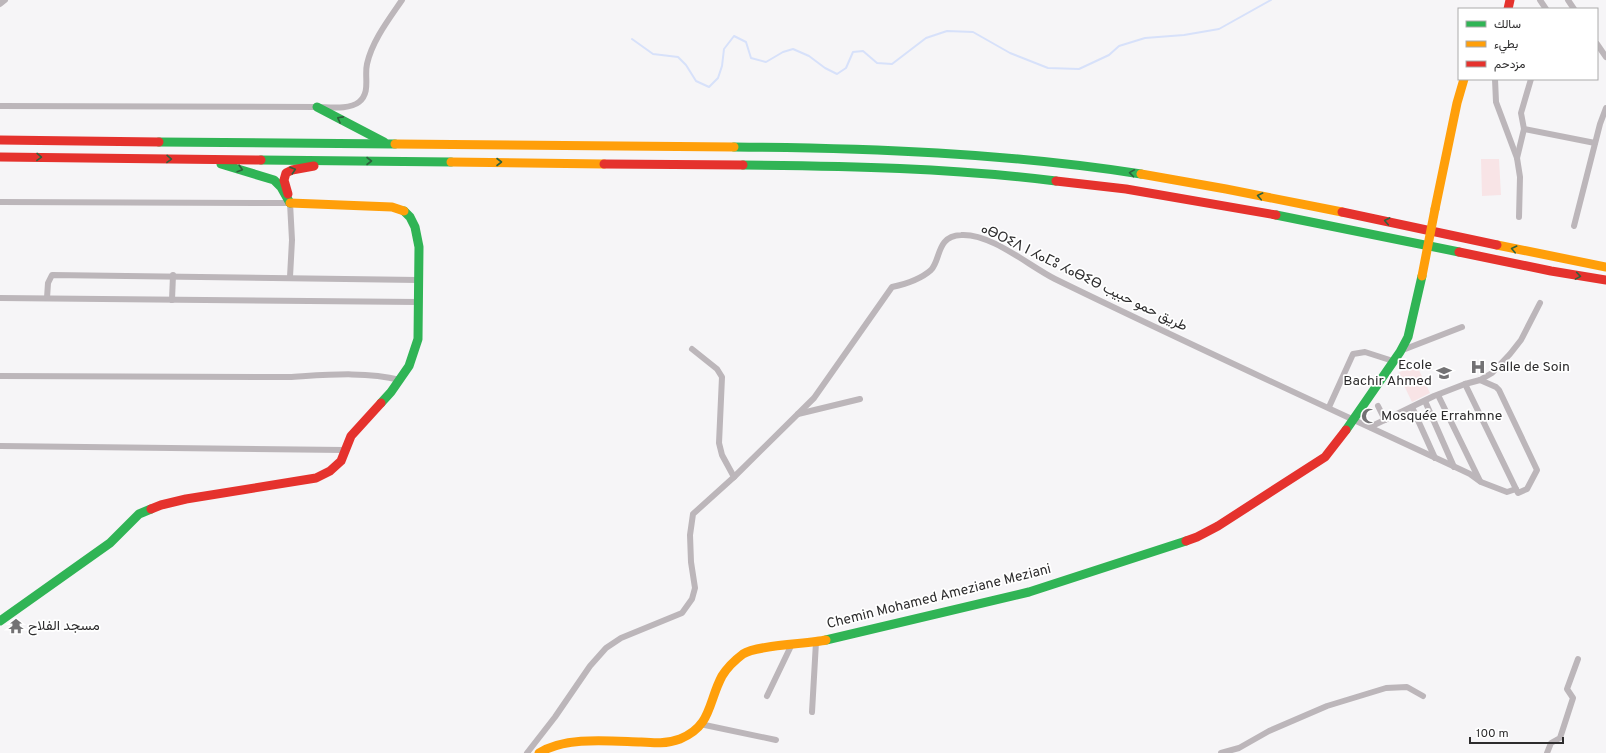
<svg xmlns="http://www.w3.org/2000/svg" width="1606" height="753" font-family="Overpass,Vazirmatn,'Noto Sans Tifinagh',sans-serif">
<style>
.green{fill:#f8e4e6}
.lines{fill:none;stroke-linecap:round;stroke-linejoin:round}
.stream{stroke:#d7e1fa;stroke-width:2}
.street{stroke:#bcb6ba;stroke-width:6}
.fast{stroke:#30b455;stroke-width:9}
.slow{stroke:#ff9f0a;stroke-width:9}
.jam{stroke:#e5322d;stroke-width:9}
.slow-bridge{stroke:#ff9f0a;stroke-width:9}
.oneway{stroke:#2e623d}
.labels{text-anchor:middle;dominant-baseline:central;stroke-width:3.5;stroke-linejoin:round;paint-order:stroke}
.street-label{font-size:14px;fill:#2d2c2d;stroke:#fff}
.poi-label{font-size:14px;fill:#2d2c2d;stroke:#fff;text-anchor:start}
</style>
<rect width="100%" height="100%" fill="#f6f5f7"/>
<g class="green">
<polygon points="1481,159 1499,159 1501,195 1482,196"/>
<polygon points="1416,364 1430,393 1412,402 1398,373"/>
</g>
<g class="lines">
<polyline class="stream" points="632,39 653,54 678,57 686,65 696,81 709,87 718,78 722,66 724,49 734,36 746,42 751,58 766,62 783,52 793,49 809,56 825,68 837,74 846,68 853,52 863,51 877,63 892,64 926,38 947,31 973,32 1010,53 1048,68 1079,69 1109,55 1119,46 1145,38 1184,35 1219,29 1271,0"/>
<g class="street">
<polyline points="1540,0 1546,9"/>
<polyline points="1568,0 1574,9"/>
<polyline points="0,4 5,0"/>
<polyline points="1597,44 1606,57"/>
<polyline points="1495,79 1496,102 1517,158 1520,177 1519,217"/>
<polyline points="1531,79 1521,113 1524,129 1595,143"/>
<path d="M0,106L317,107C329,107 349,110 359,102C371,92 364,77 367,64C372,41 389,19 402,0"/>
<polyline points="1517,158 1524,129"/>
<polyline points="0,202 290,203 292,240 290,277"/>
<polyline points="1574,226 1600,124 1606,108"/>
<polyline points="0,298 418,302"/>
<polyline points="47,298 48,283 52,275 418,280"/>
<polyline points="172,300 173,275"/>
<polyline points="692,349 717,369 722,377 719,443 722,455 734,477"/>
<polyline points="1400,351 1462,327"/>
<path d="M0,376L289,377C325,375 365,371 400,380"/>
<polyline points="1465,384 1516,489"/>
<polyline points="1438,395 1480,481"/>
<polyline points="1425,401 1454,467"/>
<polyline points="1378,406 1385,420"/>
<polyline points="1329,407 1353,354 1365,352 1393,361"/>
<polyline points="1412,407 1435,458"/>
<polyline points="798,414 860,399"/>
<polyline points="1370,427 1434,396 1465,384 1480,380 1492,373 1510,354 1521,340 1540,303"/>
<polyline points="0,446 344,450"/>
<polyline points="767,696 791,646"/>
<polyline points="812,712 816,642"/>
<polyline points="700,724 776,740"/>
<path d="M527,753L555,717L590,666L606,648L621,638L682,613L692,599L695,588L691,562L690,535L693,514L734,477L814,398L892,287C906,284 921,279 931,270C941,260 936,236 961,235C991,233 1029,266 1055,279C1192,346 1331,409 1470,474L1481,482L1507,492L1516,489L1518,493L1527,489L1537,470L1499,390L1496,387L1480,380"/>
<polyline points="1221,753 1239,748 1269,731 1327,706 1386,688 1407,687 1423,696"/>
<polyline points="1547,753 1551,743 1560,738 1573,698 1567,689 1578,659"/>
</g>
<g class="fast">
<polyline points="317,107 384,142"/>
<polyline points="159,142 395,144"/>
<path d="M734,147C870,148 1006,153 1141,174"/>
<polyline points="261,160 451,162"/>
<polyline points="221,164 274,180 281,187 290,203"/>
<path d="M743,165C848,166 952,168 1056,181"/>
<polyline points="1276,215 1459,252"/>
<polyline points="381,403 391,392 409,366 418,339 419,247 415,227 410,217 404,211"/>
<polyline points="1346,430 1400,352 1408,337 1422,276"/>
<polyline points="0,621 110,543 139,514 151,509"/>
<polyline points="826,640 1029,592 1186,541"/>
</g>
<g class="slow">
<polyline points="395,144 734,147"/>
<polyline points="451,162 604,164"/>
<polyline points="1141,174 1226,189 1342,212"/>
<polyline points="290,203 392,207 404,211"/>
<polyline points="1435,209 1457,103 1464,79"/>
<polyline points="1497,245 1606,267"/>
<path d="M539,753C566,736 610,741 641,742C654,743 667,744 680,739C712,726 708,702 722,676C727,668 735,660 743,654C756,645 808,644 826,640"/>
</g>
<g class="jam">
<polyline points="1508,9 1510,0"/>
<polyline points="0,140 159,142"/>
<polyline points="0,157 261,160"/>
<polyline points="604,164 743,165"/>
<polyline points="1056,181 1126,189 1276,215"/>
<polyline points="288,194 284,180 286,173 292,170 314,166"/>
<polyline points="1342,212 1497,245"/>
<polyline points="1459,252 1551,271 1606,280"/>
<polyline points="151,509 161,505 186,499 316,478 330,471 341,461 351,436 381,403"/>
<polyline points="1186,541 1197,537 1218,526 1325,457 1346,430"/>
</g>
<polyline class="slow-bridge" points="1422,276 1435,209"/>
</g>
<defs><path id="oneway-chevron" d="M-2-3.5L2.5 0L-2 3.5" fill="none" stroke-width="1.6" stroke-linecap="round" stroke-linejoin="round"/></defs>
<g class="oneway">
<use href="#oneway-chevron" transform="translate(340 119) rotate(-152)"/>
<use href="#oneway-chevron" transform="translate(39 157) rotate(1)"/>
<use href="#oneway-chevron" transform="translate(169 159) rotate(1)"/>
<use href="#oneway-chevron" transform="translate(369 161)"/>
<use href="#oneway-chevron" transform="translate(499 162)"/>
<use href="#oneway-chevron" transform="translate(240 169) rotate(16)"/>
<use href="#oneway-chevron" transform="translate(293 170) rotate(-18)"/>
<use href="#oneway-chevron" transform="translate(1132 173) rotate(-172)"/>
<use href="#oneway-chevron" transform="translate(1260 196) rotate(-168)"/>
<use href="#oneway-chevron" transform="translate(1387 221) rotate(-169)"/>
<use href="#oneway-chevron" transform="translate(1514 249) rotate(-167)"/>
<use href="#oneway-chevron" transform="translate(1578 276) rotate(9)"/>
</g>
<defs>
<g id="hospital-bare" transform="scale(1.2)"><path d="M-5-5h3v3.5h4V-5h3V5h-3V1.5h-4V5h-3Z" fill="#737274" stroke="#fff" stroke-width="2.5" paint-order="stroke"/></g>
<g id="school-bare" transform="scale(1.2)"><path d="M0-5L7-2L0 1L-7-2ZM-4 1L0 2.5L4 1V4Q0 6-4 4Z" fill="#737274" stroke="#fff" stroke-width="2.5" paint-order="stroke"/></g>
<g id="mosque-bare" transform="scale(1.2)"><path d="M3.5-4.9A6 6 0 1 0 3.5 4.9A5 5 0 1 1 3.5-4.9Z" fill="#737274" stroke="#fff" stroke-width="2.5" paint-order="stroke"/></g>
<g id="temple-bare" transform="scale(1.2)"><path d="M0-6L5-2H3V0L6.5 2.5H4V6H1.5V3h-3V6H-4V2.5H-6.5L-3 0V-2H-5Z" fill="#737274" stroke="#fff" stroke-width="2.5" paint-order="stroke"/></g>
</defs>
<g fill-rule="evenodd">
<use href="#hospital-bare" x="1478" y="367"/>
<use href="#school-bare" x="1444" y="373"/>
<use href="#mosque-bare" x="1369" y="416"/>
<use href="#temple-bare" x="16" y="626"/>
</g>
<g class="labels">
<g class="street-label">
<text transform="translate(1084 278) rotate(26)">ⴰⴱⵔⵉⴷ ⵏ ⵃⴰⵎⵓ ⵃⴰⴱⵉⴱ طريق حمو حبيب</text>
<text transform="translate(939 597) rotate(-14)">Chemin Mohamed Ameziane Meziani</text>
</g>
<g class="poi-label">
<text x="1432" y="365" text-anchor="end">Ecole<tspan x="1432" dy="16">Bachir Ahmed</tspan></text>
<text x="1490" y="367">Salle de Soin</text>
<text x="1381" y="416">Mosquée Errahmne</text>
<text x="28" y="626">مسجد الفلاح</text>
</g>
</g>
<rect x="1458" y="8" width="140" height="72" fill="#ffffff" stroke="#ababab"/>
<rect x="1466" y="21" width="20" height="6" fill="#30b455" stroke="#ababab"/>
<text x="1494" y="28" font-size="12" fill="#2d2c2d">سالك</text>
<rect x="1466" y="41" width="20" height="6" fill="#ff9f0a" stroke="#ababab"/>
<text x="1494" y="48" font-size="12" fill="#2d2c2d">بطيء</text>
<rect x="1466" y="61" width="20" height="6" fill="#e5322d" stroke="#ababab"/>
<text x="1494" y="68" font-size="12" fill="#2d2c2d">مزدحم</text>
<path d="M1470 737v6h93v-6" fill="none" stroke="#2d2c2d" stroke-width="2"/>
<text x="1476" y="737" font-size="12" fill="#2d2c2d" stroke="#ffffff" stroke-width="3" paint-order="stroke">100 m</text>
</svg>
